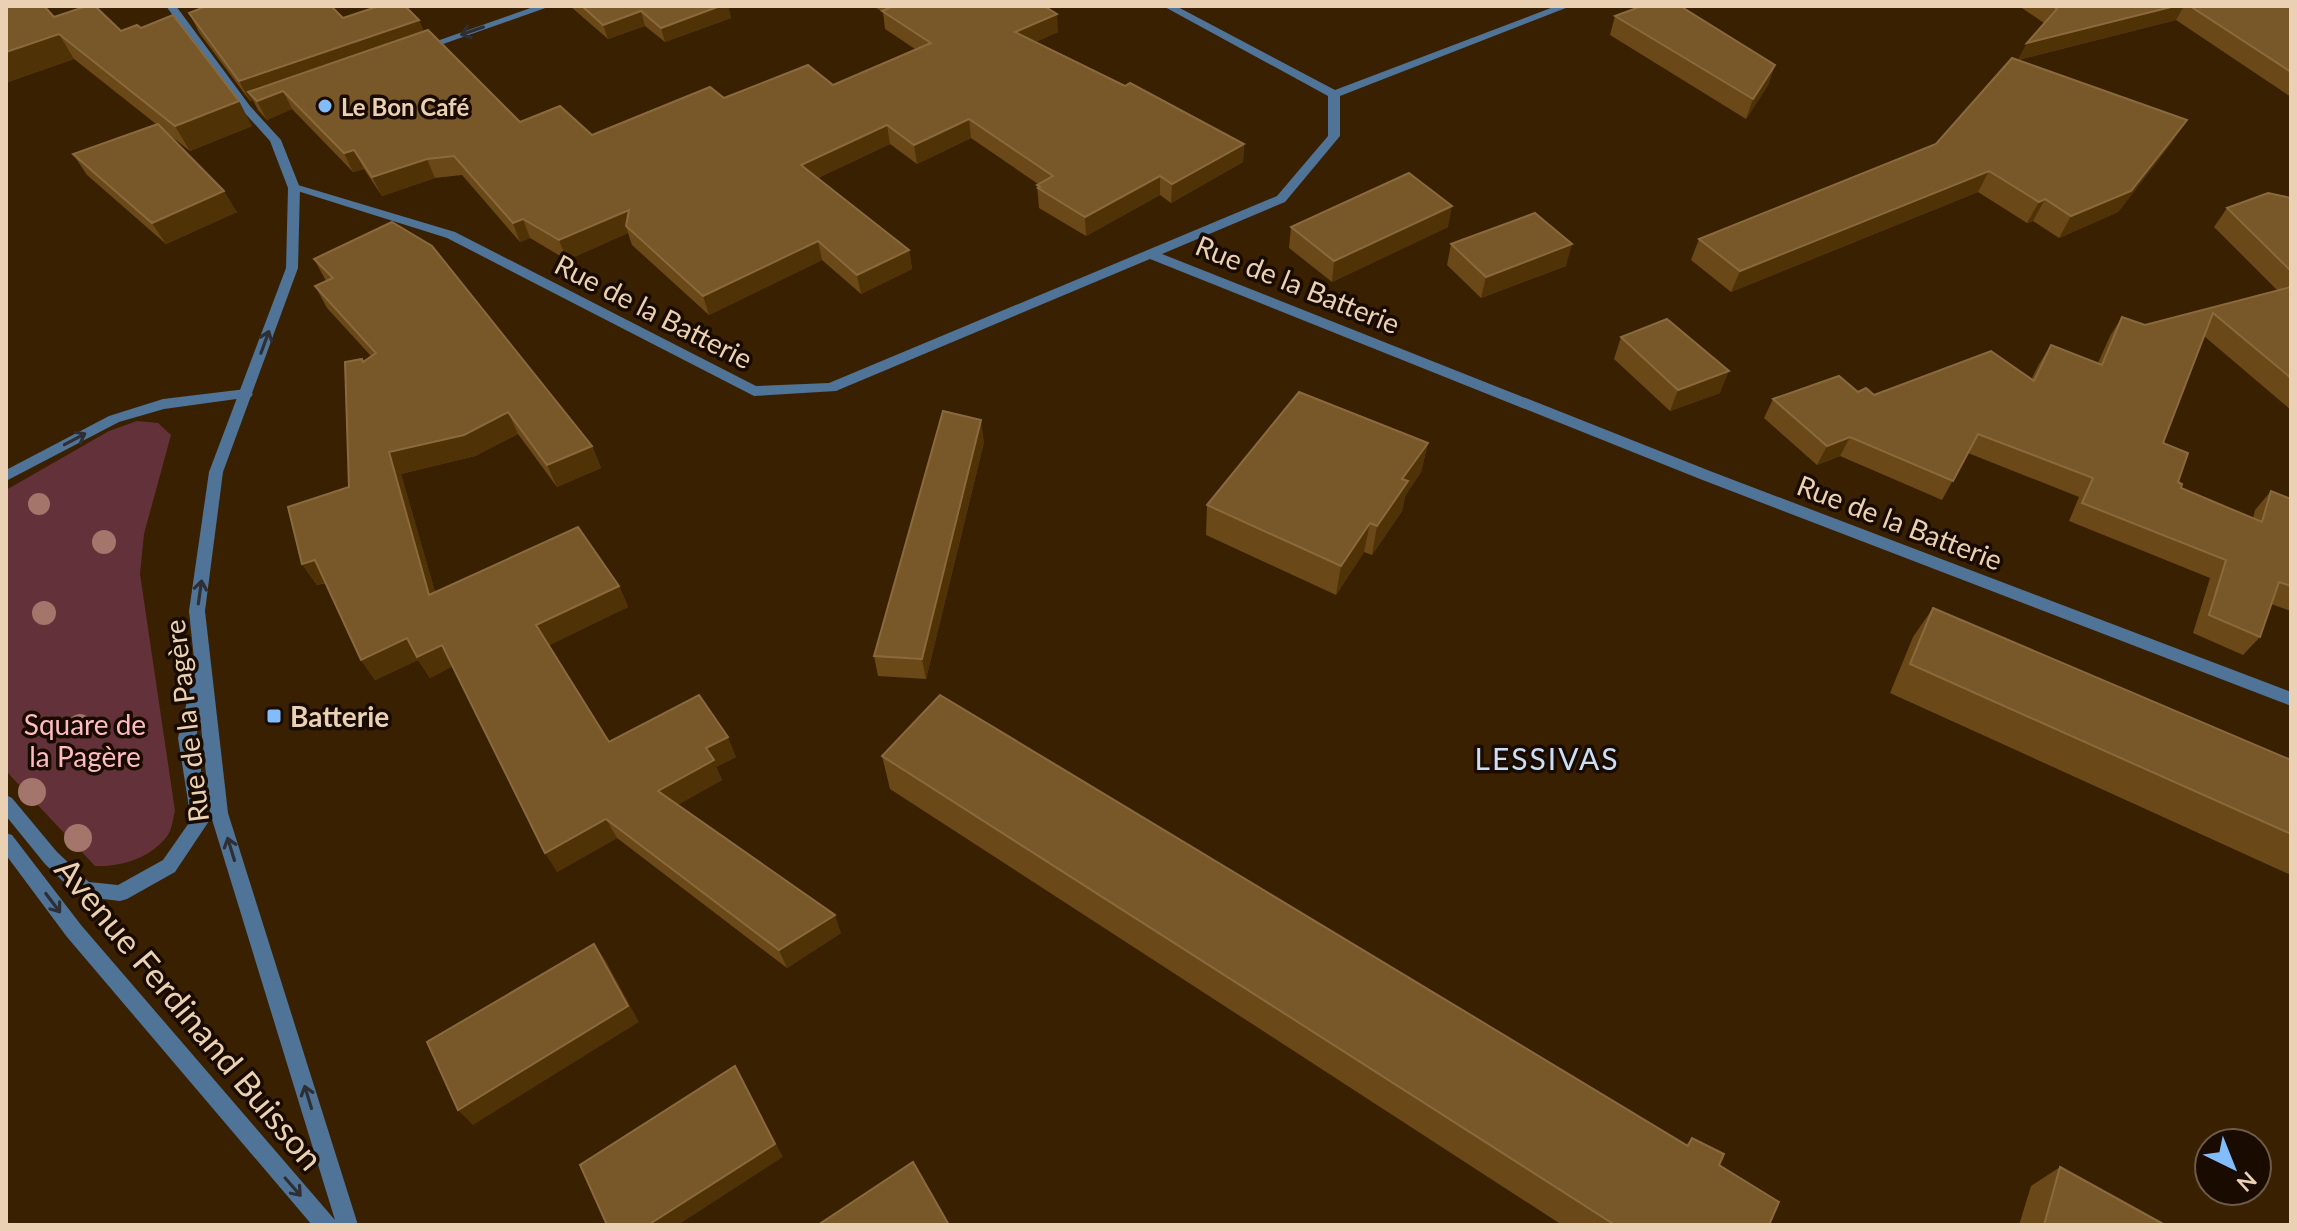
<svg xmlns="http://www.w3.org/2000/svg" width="2297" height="1231" font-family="Lato,sans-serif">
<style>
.green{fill:#633139}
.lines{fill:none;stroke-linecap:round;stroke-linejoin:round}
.service{fill:#507398;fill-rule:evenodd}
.minor{fill:#507398;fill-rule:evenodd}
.tertiary{fill:#507398;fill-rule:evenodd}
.tree{fill:#a4756b}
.wall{fill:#6a4817}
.shaded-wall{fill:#503207}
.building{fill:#785728;stroke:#8a6a3d;stroke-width:2}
.oneway{stroke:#2d2f35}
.poi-dot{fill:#83bcfb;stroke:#1a0b00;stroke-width:3}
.labels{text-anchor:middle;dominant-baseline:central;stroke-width:7;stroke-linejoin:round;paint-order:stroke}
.far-poi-label{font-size:24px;font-weight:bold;fill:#ebd1b3;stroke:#1a0b00;text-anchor:start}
.street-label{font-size:28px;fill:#ebd1b3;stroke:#1a0b00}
.poi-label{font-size:28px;font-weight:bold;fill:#ebd1b3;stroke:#1a0b00;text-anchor:start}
.park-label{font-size:28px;fill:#fdbbc2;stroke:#1a0b00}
.neighbourhood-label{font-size:30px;letter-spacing:2px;fill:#cbe0f8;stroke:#1a0b00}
.near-street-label{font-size:34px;fill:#ebd1b3;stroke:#1a0b00}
</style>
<rect width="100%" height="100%" fill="#382000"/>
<path class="green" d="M137,421L158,423L171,435L144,534L140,574L175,811C173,818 172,829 168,835C151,858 122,867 95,866L6,771V490L109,431Z"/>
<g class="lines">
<polygon class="service" points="246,389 253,394 251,397 164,409 119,422 6,481 6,470 109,416 163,399"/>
<g class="minor">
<polygon points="536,6 551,6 426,50 417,48"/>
<polygon points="1163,6 1176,6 1335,90 1556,6 1571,6 1340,96 1340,136 1285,202 1162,254 1710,471 2291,692 2291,706 1700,479 1150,259 836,391 754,396 447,238 288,188 290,185 298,185 455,232 756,386 829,383 1277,196 1328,136 1328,96"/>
</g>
<polygon class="tertiary" points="166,6 176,6 250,106 281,140 300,188 298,268 223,472 205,611 228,813 358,1225 312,1225 67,937 6,855 6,833 12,835 81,925 335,1220 210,813 200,717 196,738 209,821 175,872 127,899 120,901 78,896 45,864 6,816 6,795 12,798 57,852 89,882 118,885 163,860 191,820 178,738 195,669 189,611 209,472 286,268 288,188 270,141 242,110"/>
</g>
<g class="tree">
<circle cx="39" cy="504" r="11"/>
<circle cx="104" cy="542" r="12"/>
<circle cx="44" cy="613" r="12"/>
<circle cx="80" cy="726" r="12"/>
<circle cx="32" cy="792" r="14"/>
<circle cx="78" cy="838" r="14"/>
</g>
<g class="wall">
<polygon points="6,6 121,31 252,126 190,151 167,133 237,212 166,244 87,175 73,154 156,124 74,59 8,82"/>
<polygon points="570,6 728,6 731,18 665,42 645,26 608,39"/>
<polygon points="873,6 1044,6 1058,32 1035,42 1244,144 1243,162 1171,203 1160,195 1086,236 1039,208 1037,185 1038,184 971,138 917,164 890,144 818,178 909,250 912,269 861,294 822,260 709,315 632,245 628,233 567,260 530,238 520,242 462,175 435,178 382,196 364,169 353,172 292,109 267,120 258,110 253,100 250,101 200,34 189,13 419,20 424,32 520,122 592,135 724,98 833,85 915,49 885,29 883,12"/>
<polygon points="2019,6 2291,6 2291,97 2176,20 2018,60 2027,43 2044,23"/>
<polygon points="1615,16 1775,65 1768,85 1746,119 1610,35"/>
<polygon points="2173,141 2118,212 2059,238 2033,221 2027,223 1978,192 1731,292 1691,260 1699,239 1936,144"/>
<polygon points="2291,198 2291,410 2204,336 2163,443 2181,488 2253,518 2255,510 2271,491 2291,499 2291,611 2271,604 2260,637 2243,655 2193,633 2210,578 2069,521 2079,497 1968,453 1942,500 1840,456 1817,465 1764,418 1773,399 1858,392 1874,395 2031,380 2039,364 2051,345 2098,363 2110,336 2122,317 2145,325 2278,291 2214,227 2227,208"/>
<polygon points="1291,227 1448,227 1332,282 1289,248"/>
<polygon points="1451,244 1566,266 1481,298 1447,265"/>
<polygon points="314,259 592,446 601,468 557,487 518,434 475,456 401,474 435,592 619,586 628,607 549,645 609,742 736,757 716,767 722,780 677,805 841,933 787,968 617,838 557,872 453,666 430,678 418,660 375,680 361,660 326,583 317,585 302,564 349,487 363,361 371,356 327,308 315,286 326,281"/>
<polygon points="1621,337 1720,393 1670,411 1614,359"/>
<polygon points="984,442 926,679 878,676 874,656"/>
<polygon points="1428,443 1421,472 1405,496 1402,511 1372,555 1364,552 1336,595 1206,535 1207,505"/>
<polygon points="1933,608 2291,760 2291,875 1890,693 1913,637"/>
<polygon points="882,756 1686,1145 1692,1138 1719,1165 1769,1225 1562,1225 890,789"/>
<polygon points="2060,1167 2165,1225 2019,1225 2031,1186"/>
</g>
<g class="shaded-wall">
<polygon points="720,6 728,6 731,18 665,42 661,28"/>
<polygon points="2175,6 2184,6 2176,20 2018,60 2027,43"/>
<polygon points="641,11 645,26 608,39 603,25"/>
<polygon points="1057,14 1058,32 1016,51 1015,32"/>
<polygon points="419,20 427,40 248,92 253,100 250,101 239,81"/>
<polygon points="59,34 74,59 8,82 6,86 6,52"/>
<polygon points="1775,65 1768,85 1746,119 1753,99"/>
<polygon points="283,91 292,109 267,120 257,101"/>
<polygon points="239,101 252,126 190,151 175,126"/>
<polygon points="969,119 971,138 917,164 914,145"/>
<polygon points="2187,120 2173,141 2118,212 2059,238 2071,216"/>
<polygon points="887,125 890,144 805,184 801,165"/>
<polygon points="1244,144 1243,162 1171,203 1172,184"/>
<polygon points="354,150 364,169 353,172 344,153"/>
<polygon points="427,159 435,178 382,196 372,177"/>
<polygon points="1989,171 1978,192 1731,292 1740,271"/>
<polygon points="1160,176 1160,195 1086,236 1085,217"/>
<polygon points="224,191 237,212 166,244 152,223"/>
<polygon points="2045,199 2033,221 2027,223 2039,202"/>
<polygon points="1452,206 1448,227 1332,282 1334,261"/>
<polygon points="629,210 626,226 628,233 567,260 559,240"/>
<polygon points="523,219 530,238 520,242 513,223"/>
<polygon points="818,241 822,260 709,315 703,296"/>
<polygon points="1572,244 1566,266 1481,298 1486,277"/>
<polygon points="909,250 912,269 861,294 857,275"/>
<polygon points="1729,371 1720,393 1670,411 1678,390"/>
<polygon points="508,412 518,434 475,456 401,474 442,616 429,595 389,452"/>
<polygon points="981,420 984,442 926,679 922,659"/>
<polygon points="1850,437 1840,456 1817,465 1827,446"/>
<polygon points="1428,443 1421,472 1405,496 1402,511 1372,555 1377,526 1402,479"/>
<polygon points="592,446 601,468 557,487 547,465"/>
<polygon points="1370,523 1364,552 1336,595 1341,566"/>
<polygon points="315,560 330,581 317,585 302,564"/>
<polygon points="619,586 628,607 548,646 536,625"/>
<polygon points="407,638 442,645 455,665 430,678 418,660 375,680 361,660"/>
<polygon points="728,737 736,757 716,767 722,780 667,811 658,791 706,748"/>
<polygon points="606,819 617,838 557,872 545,853"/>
<polygon points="835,915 841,933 787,968 779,950"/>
<polygon points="594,944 606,961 639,1022 473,1125 458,1110"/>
<polygon points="735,1066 783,1157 678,1225 648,1225"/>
</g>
<g class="building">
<polygon points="6,6 44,6 54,17 87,6 95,6 121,31 137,25 141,28 173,15 239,101 175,126 59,34 6,52"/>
<polygon points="207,6 331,6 343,18 379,6 405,6 419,20 239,81 189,13"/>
<polygon points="582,6 720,6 661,28 641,11 603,25"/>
<polygon points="894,6 1044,6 1057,14 1015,32 1125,86 1130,83 1244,144 1172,184 1160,176 1085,217 1038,188 1040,187 1037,185 1053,176 969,119 914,145 887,125 801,165 909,250 857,275 818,241 703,296 626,226 629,210 559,240 523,219 513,223 454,156 427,159 372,177 354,150 344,153 283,91 257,101 248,92 428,30 520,122 560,106 592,135 710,87 724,98 808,65 833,85 931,43 882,11"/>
<polygon points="1642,6 1680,6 1775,65 1753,99 1615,16"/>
<polygon points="2053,6 2175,6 2027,43 2057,9"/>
<polygon points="2190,6 2291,6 2291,72"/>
<polygon points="2012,58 2187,120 2131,191 2071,216 2045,199 2039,202 1989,171 1740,271 1699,239 1936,144"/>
<polygon points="158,124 224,191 152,223 73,154"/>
<polygon points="1409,173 1452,206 1334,261 1291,227"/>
<polygon points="2268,193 2291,198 2291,271 2227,208"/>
<polygon points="1535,213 1572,244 1486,277 1451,244"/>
<polygon points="392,222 432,246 592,446 547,465 508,412 464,435 389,452 429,595 578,527 619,586 536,625 609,742 699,695 728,737 706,748 714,760 658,791 835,915 779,950 606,819 545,853 442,645 417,657 407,638 361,660 315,560 302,564 288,507 349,487 345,362 362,359 363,362 376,353 315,286 333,278 314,259"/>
<polygon points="2291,287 2291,378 2213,313 2163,443 2188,453 2178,482 2182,484 2181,488 2262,522 2271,491 2291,499 2291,586 2279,582 2260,637 2209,615 2226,560 2082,503 2093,478 1978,434 1953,481 1850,437 1827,446 1773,399 1839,376 1858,392 1866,388 1874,395 1991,351 2034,381 2051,345 2102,365 2122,317 2145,325"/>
<polygon points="1667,319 1729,371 1678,390 1621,337"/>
<polygon points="1299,392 1428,443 1402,479 1408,481 1377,526 1370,523 1341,566 1207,505"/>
<polygon points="943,411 981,420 922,659 874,656"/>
<polygon points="1933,608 2291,760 2291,834 1910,664"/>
<polygon points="940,695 1688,1146 1692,1138 1724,1154 1719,1165 1779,1202 1769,1225 1615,1225 882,756"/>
<polygon points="594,944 628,1006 458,1110 427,1042"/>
<polygon points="735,1066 775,1144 648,1225 607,1225 580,1165"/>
<polygon points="913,1162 949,1225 818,1225"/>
<polygon points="2060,1167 2165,1225 2044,1225"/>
</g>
<defs><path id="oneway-shaft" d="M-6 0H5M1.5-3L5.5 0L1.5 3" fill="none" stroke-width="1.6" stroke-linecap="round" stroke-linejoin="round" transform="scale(2)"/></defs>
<g class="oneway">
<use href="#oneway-shaft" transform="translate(472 31) rotate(161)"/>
<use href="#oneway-shaft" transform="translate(265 342) rotate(-70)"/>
<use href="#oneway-shaft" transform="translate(75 439) rotate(-28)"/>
<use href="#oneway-shaft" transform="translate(200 592) rotate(-82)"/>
<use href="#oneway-shaft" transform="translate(231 849) rotate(-107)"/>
<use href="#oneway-shaft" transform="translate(53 903) rotate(53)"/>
<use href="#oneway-shaft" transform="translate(308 1097) rotate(-107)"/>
<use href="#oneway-shaft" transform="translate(293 1187) rotate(49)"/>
</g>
<g class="poi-dot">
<circle cx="325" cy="106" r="8"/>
<rect x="266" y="708" width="16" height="16" rx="4"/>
</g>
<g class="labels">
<g class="far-poi-label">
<text x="341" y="106">Le Bon Café</text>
</g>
<g class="street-label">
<text transform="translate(1298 284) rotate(22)">Rue de la Batterie</text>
<text transform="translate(654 311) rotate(27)">Rue de la Batterie</text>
<text transform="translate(1900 522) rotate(21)">Rue de la Batterie</text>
<text transform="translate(186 721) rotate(-97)">Rue de la Pagère</text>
</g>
<g class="poi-label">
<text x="290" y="716">Batterie</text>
</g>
<g class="park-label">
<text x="85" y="724">Square de<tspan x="85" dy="32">la Pagère</tspan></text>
</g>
<g class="neighbourhood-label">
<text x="1547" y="758">LESSIVAS</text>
</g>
<g class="near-street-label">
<text transform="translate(190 1013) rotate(50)">Avenue Ferdinand Buisson</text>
</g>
</g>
<rect width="2297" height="1231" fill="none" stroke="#ebd1b3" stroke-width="16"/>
<g transform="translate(2233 1167) rotate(137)"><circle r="38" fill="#1a0b00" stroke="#6e5a48" stroke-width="2"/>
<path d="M0-6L14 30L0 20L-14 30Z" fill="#83bcfb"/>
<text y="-12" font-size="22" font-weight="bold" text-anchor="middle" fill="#ebd1b3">N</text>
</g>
</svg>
